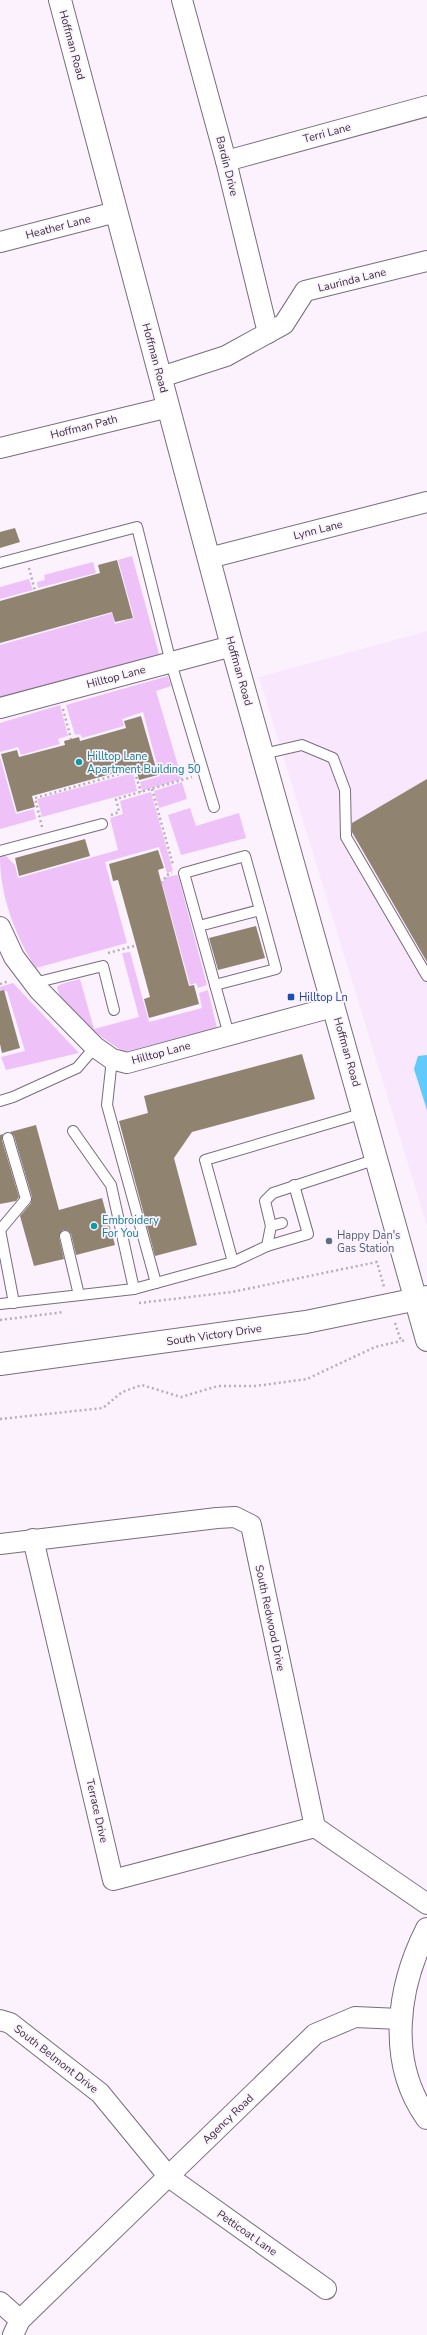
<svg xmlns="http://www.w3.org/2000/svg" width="427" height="2335" font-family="'Nunito Sans',sans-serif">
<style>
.built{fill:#f9e8fd}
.green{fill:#eec2f8}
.water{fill:#60cafb}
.building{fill:#908471}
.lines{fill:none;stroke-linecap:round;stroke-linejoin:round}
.lane-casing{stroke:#7a6c7d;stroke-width:12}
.street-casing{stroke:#7a6c7d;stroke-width:22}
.secondary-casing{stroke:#7a6c7d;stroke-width:24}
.path{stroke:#b5adb7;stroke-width:2.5;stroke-dasharray:2 3;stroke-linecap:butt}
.lane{stroke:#fff;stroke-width:10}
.street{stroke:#fff;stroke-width:20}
.secondary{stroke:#fff;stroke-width:22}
.culture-dot{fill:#0f9aa8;stroke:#fcf2fe;stroke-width:1.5}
.transit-dot{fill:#1a4fb4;stroke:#fcf2fe;stroke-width:1.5}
.service-dot{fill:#5c6f8a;stroke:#fcf2fe;stroke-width:1.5}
.labels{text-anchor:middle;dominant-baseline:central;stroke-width:3.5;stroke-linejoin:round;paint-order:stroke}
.street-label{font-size:11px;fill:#373139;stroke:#fcf2fe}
.culture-label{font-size:11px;fill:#0d838f;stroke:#fcf2fe;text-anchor:start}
.transit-label{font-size:11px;fill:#164399;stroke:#fcf2fe;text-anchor:start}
.service-label{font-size:11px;fill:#4e5e75;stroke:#fcf2fe;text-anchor:start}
</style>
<rect width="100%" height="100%" fill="#fcf2fe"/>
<polygon class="built" points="427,631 427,1226 259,677"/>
<g class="green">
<polygon points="132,556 159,654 0,698 0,645 112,613 115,624 134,618 118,560"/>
<polygon points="93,562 96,573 38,588 37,582 45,580 44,575"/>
<polygon points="29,579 33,590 0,599 0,587"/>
<polygon points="168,676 171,686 156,691 182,779 142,791 140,782 160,776 143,712 122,719 124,726 82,738 80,734 75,735 66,705"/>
<polygon points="60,705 68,736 58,739 60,744 21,755 18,747 0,752 0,723"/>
<polygon points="0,757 16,814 34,809 36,819 0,829"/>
<polygon points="133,773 137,791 42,817 37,799"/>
<polygon points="182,782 187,799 159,808 154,791"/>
<path d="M151,792L173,871L167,873L159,847L105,862L127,943L36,968C15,936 0,895 0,857L5,855L15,865L18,878L118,850L110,818L123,814L120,801Z"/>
<polygon points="190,808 196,826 239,813 246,838 181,855 168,815"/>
<polygon points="178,875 207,985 198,988 196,983 190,985 162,883 166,877"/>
<path d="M130,952L149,1022L202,1008L199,993L208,990L217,1028L125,1052C106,1042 60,1008 57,987L61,984L80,979L94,1029L139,1017L122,953Z"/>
<polygon points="13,983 79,1053 6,1070 1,1057 25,1051 7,991 0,992 0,987"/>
</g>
<polygon class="water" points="427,1055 427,1110 414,1069 418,1056"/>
<g class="building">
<polygon points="15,528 20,542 0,548 0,532"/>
<polygon points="117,560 133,618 115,622 112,612 0,643 0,601 100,573 98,565"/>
<polygon points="141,716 158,775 139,780 136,767 32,796 35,807 17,812 1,754 17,750 19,757 65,745 64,741 79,737 80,741 126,728 124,721"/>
<polygon points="427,779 427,962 352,832 352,823"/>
<polygon points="85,839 90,856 19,876 15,858"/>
<polygon points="158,850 164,868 158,870 189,986 194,985 199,1004 149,1018 144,999 150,997 136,945 118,880 113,881 109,864"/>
<polygon points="256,926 265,958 218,970 209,938"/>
<polygon points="4,990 20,1048 2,1053 0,1044 0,991"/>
<polygon points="302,1054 315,1099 192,1132 174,1158 197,1245 155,1256 119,1121 148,1113 144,1096"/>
<polygon points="36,1125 59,1210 102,1198 115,1245 76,1255 71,1234 67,1230 63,1230 59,1237 64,1259 34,1266 20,1216 31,1203 32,1197 14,1136 10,1132"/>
<polygon points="3,1134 2,1140 19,1197 16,1201 0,1204 0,1135"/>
</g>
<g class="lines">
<g class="lane-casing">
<g id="lane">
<polyline points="0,563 137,527 171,663 214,807"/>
<polyline points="263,754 302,745 333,758 345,790 346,837 427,976"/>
<polyline points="0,851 102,824"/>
<polyline points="199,926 260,910 245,856 184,873 229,1035"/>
<polyline points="34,983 103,966 114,1010"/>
<polyline points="215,985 276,969 260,910"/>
<polyline points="112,1059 107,1105 156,1283"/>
<polyline points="0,1101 13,1097 77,1068 95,1047"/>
<polyline points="73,1131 111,1185 134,1289"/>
<polyline points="271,1226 282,1223"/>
<polyline points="0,1230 26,1199 8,1138"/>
<polyline points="0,1230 14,1303"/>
<polyline points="65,1236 79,1295"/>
<polyline points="267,1246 308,1234 294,1185"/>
<polyline points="233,1262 267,1246 271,1226 265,1201 273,1193 377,1159"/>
<polyline points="0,1304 134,1289 233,1262 205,1160 364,1113"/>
</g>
</g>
<g class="street-casing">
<g id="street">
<polyline points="182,0 226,161 268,333"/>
<polyline points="226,161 427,106"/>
<polyline points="0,242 116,212"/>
<polyline points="161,377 226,356 284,324 305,291 427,261"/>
<polyline points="0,448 169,407"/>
<polyline points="209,558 427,502"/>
<polyline points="0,708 232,646"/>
<polyline points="0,927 14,957 39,990 95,1047 112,1059 127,1063 333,1007"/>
<polyline points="33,1539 113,1880 315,1827"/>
<polyline points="0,1544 217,1518 235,1517 251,1525 315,1827 427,1904"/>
<polyline points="0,2020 10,2023 100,2093 169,2177 326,2289"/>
<polyline points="0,2302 20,2320"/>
<polyline points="13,2335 20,2320 315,2034 355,2017 400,2019"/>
</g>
</g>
<g class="secondary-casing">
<g id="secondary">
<polyline points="60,0 232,646 427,1340"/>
<polyline points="0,1364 306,1322 427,1297"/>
<path d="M427,1929C397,1988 387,2062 427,2118"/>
</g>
</g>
<g class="path">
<polyline points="29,568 35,591"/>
<polyline points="63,709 71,739"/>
<polyline points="152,789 173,865"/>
<polyline points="111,815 119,812 116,799 192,777"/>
<polyline points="42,827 35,798 134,770 141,792"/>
<polyline points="161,883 167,875 172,873"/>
<polyline points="108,953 134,946"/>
<polyline points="0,984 9,981"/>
<polyline points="139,1303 232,1292 377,1262 384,1287"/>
<polyline points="0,1320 64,1312"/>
<polyline points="395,1323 401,1341 407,1340"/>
<polyline points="0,1419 103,1408 122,1392 142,1385 181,1397 218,1386 256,1386 307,1379 375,1347 401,1341"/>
</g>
<use href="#lane" class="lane"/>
<use href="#street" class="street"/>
<use href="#secondary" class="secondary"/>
</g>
<g class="culture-dot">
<circle cx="79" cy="762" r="4"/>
<circle cx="94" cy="1226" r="4"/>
</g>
<rect class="transit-dot" x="287" y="993" width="8" height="8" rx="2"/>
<circle class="service-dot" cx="329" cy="1241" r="4"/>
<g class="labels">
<g class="street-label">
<text transform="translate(72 45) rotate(75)">Hoffman Road</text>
<text transform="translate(327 133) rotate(-15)">Terri Lane</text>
<text transform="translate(227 166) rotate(76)">Bardin Drive</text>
<text transform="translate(58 227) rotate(-15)">Heather Lane</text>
<text transform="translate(352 280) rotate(-14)">Laurinda Lane</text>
<text transform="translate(155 358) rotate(75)">Hoffman Road</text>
<text transform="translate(84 427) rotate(-14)">Hoffman Path</text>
<text transform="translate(318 530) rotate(-14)">Lynn Lane</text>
<text transform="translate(239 671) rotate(74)">Hoffman Road</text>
<text transform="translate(116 677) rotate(-15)">Hilltop Lane</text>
<text transform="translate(347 1052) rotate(74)">Hoffman Road</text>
<text transform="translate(161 1053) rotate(-15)">Hilltop Lane</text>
<text transform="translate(214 1335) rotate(-8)">South Victory Drive</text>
<text transform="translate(270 1618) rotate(78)">South Redwood Drive</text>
<text transform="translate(97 1811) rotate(77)">Terrace Drive</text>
<text transform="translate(56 2059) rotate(38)">South Belmont Drive</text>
<text transform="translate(228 2119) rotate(-44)">Agency Road</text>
<text transform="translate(247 2233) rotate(35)">Petticoat Lane</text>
</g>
<g class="culture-label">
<text x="87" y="756">Hilltop Lane<tspan x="87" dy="13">Apartment Building 50</tspan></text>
<text x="102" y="1220">Embroidery<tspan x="102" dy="13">For You</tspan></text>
</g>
<g class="transit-label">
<text x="299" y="997">Hilltop Ln</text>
</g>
<g class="service-label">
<text x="337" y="1235">Happy Dan's<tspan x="337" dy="13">Gas Station</tspan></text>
</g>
</g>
</svg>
